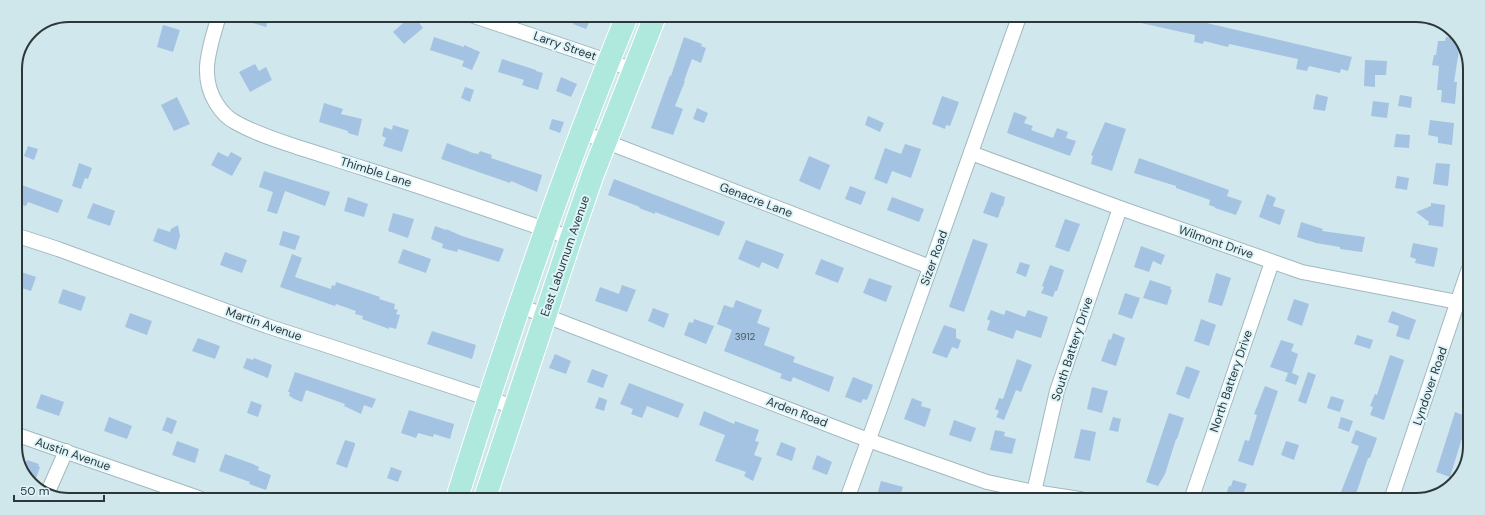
<svg xmlns="http://www.w3.org/2000/svg" width="1485" height="515" font-family="'DM Sans',sans-serif">
<style>
.building{fill:#a4c3e2}
.lines{fill:none;stroke-linecap:round;stroke-linejoin:round}
.street-casing{stroke:#a2b9be;stroke-width:16}
.primary-casing{stroke:#fff;stroke-width:24}
.street{stroke:#fff;stroke-width:14}
.primary{stroke:#afe9de;stroke-width:22}
.labels{text-anchor:middle;dominant-baseline:central;stroke-width:4;stroke-linejoin:round;paint-order:stroke}
.number-label{font-size:10px;fill:#4b5a63}
.street-label{font-size:12px;fill:#2d3739;stroke:#ddf5fa}
.rim{fill:none;stroke:#2d3739;stroke-width:2}
</style>
<rect width="100%" height="100%" fill="#d0e7ed"/>
<g class="building">
<polygon points="237,15 269,15 266,27 237,18"/>
<polygon points="411,16 414,16 423,28 404,44 393,32"/>
<polygon points="577,16 592,16 586,29 573,24"/>
<polygon points="1133,17 1181,17 1352,57 1348,71 1341,69 1340,73 1309,66 1307,71 1296,69 1298,59 1229,44 1228,47 1204,41 1203,44 1194,42 1195,35 1132,21"/>
<polygon points="163,25 180,30 173,52 157,47"/>
<polygon points="434,37 464,47 464,45 480,52 472,70 462,66 464,61 430,50"/>
<polygon points="684,37 702,44 701,46 706,48 701,63 692,59 684,81 685,81 675,106 683,109 673,135 651,128 670,75 671,76"/>
<polygon points="1446,37 1460,39 1459,43 1460,44 1454,82 1457,82 1455,104 1441,102 1442,90 1437,90 1439,66 1432,65 1434,55 1436,55 1438,41 1445,41"/>
<polygon points="502,59 536,70 536,71 543,73 538,90 522,85 524,80 498,72"/>
<polygon points="1365,60 1387,61 1386,75 1375,75 1375,87 1364,86"/>
<polygon points="255,64 259,71 266,67 272,80 250,92 239,72"/>
<polygon points="561,77 577,84 571,97 556,91"/>
<polygon points="465,87 474,90 470,102 461,98"/>
<polygon points="1316,94 1328,97 1325,111 1313,109"/>
<polygon points="1400,95 1412,97 1411,108 1398,106"/>
<polygon points="942,96 959,102 950,126 946,125 945,129 932,124"/>
<polygon points="177,97 190,124 174,131 161,105"/>
<polygon points="1373,101 1389,103 1387,118 1371,116"/>
<polygon points="324,103 343,109 341,114 362,119 358,136 348,133 348,131 319,122"/>
<polygon points="697,108 708,113 704,123 693,119"/>
<polygon points="1014,112 1027,117 1024,123 1033,126 1031,130 1053,138 1057,128 1068,132 1066,138 1076,141 1070,156 1007,133"/>
<polygon points="868,116 884,123 880,132 865,125"/>
<polygon points="552,119 564,122 560,133 549,129"/>
<polygon points="1430,120 1454,123 1452,145 1438,143 1438,137 1428,135"/>
<polygon points="1105,122 1126,129 1112,171 1091,164 1093,156 1091,155"/>
<polygon points="393,125 409,130 402,152 383,146 386,138 382,136 384,127 392,130"/>
<polygon points="1396,134 1410,135 1409,148 1394,147"/>
<polygon points="447,143 473,153 478,154 480,151 492,155 491,158 542,175 537,192 511,181 510,183 441,159"/>
<polygon points="905,144 921,149 911,178 892,171 887,184 874,179 885,148 901,154"/>
<polygon points="28,146 38,149 34,160 24,156"/>
<polygon points="218,152 228,157 231,152 242,158 232,176 211,165"/>
<polygon points="809,156 830,165 820,190 799,181"/>
<polygon points="1139,158 1229,190 1227,196 1242,201 1236,215 1215,208 1215,207 1209,205 1210,200 1176,188 1176,186 1134,173"/>
<polygon points="79,163 92,168 88,179 85,178 81,189 72,186"/>
<polygon points="1436,163 1450,164 1448,186 1433,184"/>
<polygon points="264,171 330,192 325,206 285,191 277,214 267,211 273,192 259,187"/>
<polygon points="1397,176 1409,178 1407,190 1395,188"/>
<polygon points="614,179 725,222 719,236 655,212 655,214 639,208 640,207 608,195"/>
<polygon points="19,184 63,200 58,213 28,202 26,206 18,203 19,199 15,198 15,194"/>
<polygon points="850,186 866,192 861,205 845,199"/>
<polygon points="991,192 1005,197 1003,207 1002,206 998,218 983,213"/>
<polygon points="1267,194 1276,198 1273,206 1285,210 1280,225 1259,217"/>
<polygon points="348,197 368,204 364,217 344,211"/>
<polygon points="892,197 924,209 919,222 887,210"/>
<polygon points="93,203 115,211 110,226 87,218"/>
<polygon points="1431,203 1445,205 1443,227 1428,225 1429,222 1416,212 1431,206"/>
<polygon points="393,213 414,219 408,238 388,231"/>
<polygon points="1065,219 1080,224 1069,252 1055,247"/>
<polygon points="1301,222 1323,229 1322,231 1365,237 1362,252 1340,249 1340,247 1316,243 1297,237"/>
<polygon points="178,225 180,236 176,250 153,241 158,228 170,232 171,229"/>
<polygon points="435,226 446,230 446,229 462,236 504,249 499,262 458,249 457,252 442,248 443,244 431,239"/>
<polygon points="283,231 300,236 295,250 279,245"/>
<polygon points="973,239 988,244 964,312 949,307"/>
<polygon points="746,240 784,254 778,269 762,262 759,268 738,259"/>
<polygon points="1413,243 1438,248 1434,267 1415,263 1416,259 1410,257"/>
<polygon points="1141,246 1165,255 1161,265 1153,261 1149,272 1134,267"/>
<polygon points="403,249 431,259 426,273 398,263"/>
<polygon points="225,252 247,260 242,273 220,265"/>
<polygon points="292,254 302,258 295,277 331,289 332,285 335,286 336,282 380,297 379,299 395,304 394,309 398,310 396,314 400,315 396,329 389,327 389,329 362,319 363,316 355,314 356,311 336,304 335,306 280,287"/>
<polygon points="821,259 844,268 838,283 815,274"/>
<polygon points="1020,262 1030,265 1026,277 1016,273"/>
<polygon points="1050,265 1064,270 1057,291 1055,291 1053,297 1041,293 1044,287 1042,286"/>
<polygon points="18,271 36,277 31,291 15,286 15,280"/>
<polygon points="1216,273 1231,278 1222,306 1208,302"/>
<polygon points="869,278 892,286 886,302 863,293"/>
<polygon points="1150,280 1171,287 1170,289 1172,290 1167,305 1143,298"/>
<polygon points="622,285 636,290 627,312 595,301 600,287 619,294"/>
<polygon points="63,289 86,297 81,311 58,303"/>
<polygon points="1125,293 1140,298 1132,319 1118,314"/>
<polygon points="1294,299 1309,304 1302,326 1287,320"/>
<polygon points="736,300 762,310 757,323 770,328 764,345 795,357 793,362 834,377 829,392 793,377 791,382 780,378 782,374 724,351 732,330 717,324 724,305 733,308"/>
<polygon points="653,308 669,314 664,328 648,321"/>
<polygon points="991,310 1004,315 1006,310 1025,317 1028,310 1048,317 1041,338 1016,330 1013,339 987,330 990,321 987,319"/>
<polygon points="1392,311 1416,320 1409,340 1396,336 1399,326 1388,322"/>
<polygon points="130,313 152,321 147,335 125,327"/>
<polygon points="694,319 714,326 706,344 684,335 689,322 693,323"/>
<polygon points="1201,319 1216,325 1209,346 1194,341"/>
<polygon points="944,325 956,329 956,338 961,340 958,349 952,347 947,358 932,353"/>
<polygon points="432,331 476,345 472,359 427,344"/>
<polygon points="1113,333 1125,338 1116,366 1101,361 1109,339 1111,340"/>
<polygon points="1357,335 1373,340 1370,349 1354,344"/>
<polygon points="198,338 220,346 215,359 192,351"/>
<polygon points="1281,340 1294,344 1291,351 1298,354 1292,373 1299,376 1296,385 1285,381 1288,373 1270,367"/>
<polygon points="555,354 571,361 566,374 549,368"/>
<polygon points="1390,355 1404,360 1384,420 1370,415 1373,407 1370,406 1375,394 1377,395"/>
<polygon points="247,358 253,360 254,358 272,365 268,378 243,368"/>
<polygon points="1017,359 1032,365 1021,392 1016,390 1004,420 996,417 999,411 995,409 999,398 1003,399"/>
<polygon points="1186,366 1200,371 1189,399 1176,394"/>
<polygon points="592,369 608,375 603,388 587,382"/>
<polygon points="295,372 376,399 372,408 364,405 361,414 344,406 345,404 306,390 302,402 292,398 292,397 289,396 290,392 288,392"/>
<polygon points="1308,372 1316,375 1306,404 1298,401"/>
<polygon points="853,377 873,385 867,400 863,399 861,403 845,397"/>
<polygon points="629,383 684,404 678,418 647,406 642,418 631,414 633,409 620,404"/>
<polygon points="1265,386 1278,391 1253,466 1238,461 1245,440 1249,441 1257,415 1254,414"/>
<polygon points="1092,387 1108,391 1102,413 1087,409"/>
<polygon points="41,394 64,402 59,416 36,408"/>
<polygon points="1331,396 1344,400 1340,412 1327,408"/>
<polygon points="599,397 607,400 604,411 595,408"/>
<polygon points="912,398 922,402 921,406 931,409 925,427 904,419"/>
<polygon points="251,401 262,405 258,417 247,413"/>
<polygon points="409,410 454,424 450,439 434,434 433,437 418,433 416,438 401,433"/>
<polygon points="704,411 734,424 735,421 759,430 755,441 759,442 754,455 762,458 753,481 744,476 746,472 715,461 725,435 699,425"/>
<polygon points="1455,412 1468,417 1467,422 1450,477 1436,472"/>
<polygon points="1169,413 1184,418 1177,439 1176,439 1165,474 1158,486 1146,482"/>
<polygon points="109,417 132,426 127,439 104,431"/>
<polygon points="167,417 177,421 172,434 162,430"/>
<polygon points="1113,417 1121,419 1118,432 1109,430"/>
<polygon points="1341,417 1353,421 1349,432 1338,428"/>
<polygon points="954,420 976,428 971,442 949,435"/>
<polygon points="1081,429 1096,432 1090,461 1074,458"/>
<polygon points="995,430 1005,432 1004,436 1016,439 1012,454 990,450"/>
<polygon points="1356,430 1377,438 1370,458 1368,458 1355,497 1353,496 1351,500 1342,500 1344,493 1341,492 1359,446 1351,443"/>
<polygon points="345,440 355,443 355,445 347,468 336,464"/>
<polygon points="177,441 199,449 195,463 172,455"/>
<polygon points="1286,441 1299,445 1294,460 1281,455"/>
<polygon points="781,442 796,448 792,461 776,455"/>
<polygon points="225,454 253,464 259,467 258,470 271,475 266,490 249,484 250,482 219,471"/>
<polygon points="817,455 832,462 827,475 812,469"/>
<polygon points="27,460 39,464 38,466 40,467 34,484 26,479 22,468 24,462 26,462"/>
<polygon points="391,467 402,471 398,482 387,478"/>
<polygon points="1233,480 1247,484 1241,500 1224,500 1229,486 1231,486"/>
<polygon points="881,481 903,487 899,499 876,499"/>
</g>
<g class="lines">
<g class="street-casing">
<g id="street">
<path d="M219,15C211,45 198,74 216,103C221,111 227,118 235,122C254,133 276,140 297,147C320,154 343,162 366,169C435,191 503,215 571,238"/>
<polyline points="474,16 634,70"/>
<polyline points="581,132 930,267"/>
<polyline points="971,153 1120,208 1302,272 1468,304"/>
<polyline points="15,235 58,249 267,326 332,347 514,407"/>
<polyline points="520,306 868,440 987,482 1034,492 1080,499"/>
<polyline points="15,434 199,498"/>
<polyline points="1034,492 1057,391 1120,208"/>
<polyline points="47,494 66,451"/>
<polyline points="847,499 881,406 1019,17"/>
<polyline points="1191,500 1272,262"/>
<polyline points="1391,500 1468,271"/>
</g>
</g>
<g class="primary-casing">
<g id="primary">
<path d="M457,498C508,336 562,174 627,16"/>
<polyline points="485,498 571,238 593,174 655,16"/>
</g>
</g>
<use href="#street" class="street"/>
<use href="#primary" class="primary"/>
</g>
<g class="labels">
<g class="number-label">
<text x="745" y="336">3912</text>
</g>
<g class="street-label">
<text transform="translate(565 46) rotate(19)">Larry Street</text>
<text transform="translate(376 172) rotate(18)">Thimble Lane</text>
<text transform="translate(756 200) rotate(21)">Genacre Lane</text>
<text transform="translate(1216 242) rotate(19)">Wilmont Drive</text>
<text transform="translate(565 256) rotate(-71)">East Laburnum Avenue</text>
<text transform="translate(934 258) rotate(-70)">Sizer Road</text>
<text transform="translate(264 324) rotate(19)">Martin Avenue</text>
<text transform="translate(1072 349) rotate(-72)">South Battery Drive</text>
<text transform="translate(1231 381) rotate(-71)">North Battery Drive</text>
<text transform="translate(1430 386) rotate(-71)">Lyndover Road</text>
<text transform="translate(797 412) rotate(21)">Arden Road</text>
<text transform="translate(73 454) rotate(19)">Austin Avenue</text>
</g>
</g>
<path d="M0 0H1485V515H0ZM69 22H1416A47 47 0 0 1 1463 69V446A47 47 0 0 1 1416 493H69A47 47 0 0 1 22 446V69A47 47 0 0 1 69 22Z" fill="#cfe6eb" fill-rule="evenodd"/>
<path class="rim" d="M69 22H1416A47 47 0 0 1 1463 69V446A47 47 0 0 1 1416 493H69A47 47 0 0 1 22 446V69A47 47 0 0 1 69 22Z"/>
<path d="M14 495v6h90v-6" fill="none" stroke="#2d3739" stroke-width="2"/>
<text x="20" y="495" font-size="12" fill="#2d3739" stroke="#ddf5fa" stroke-width="3" paint-order="stroke">50 m</text>
</svg>
